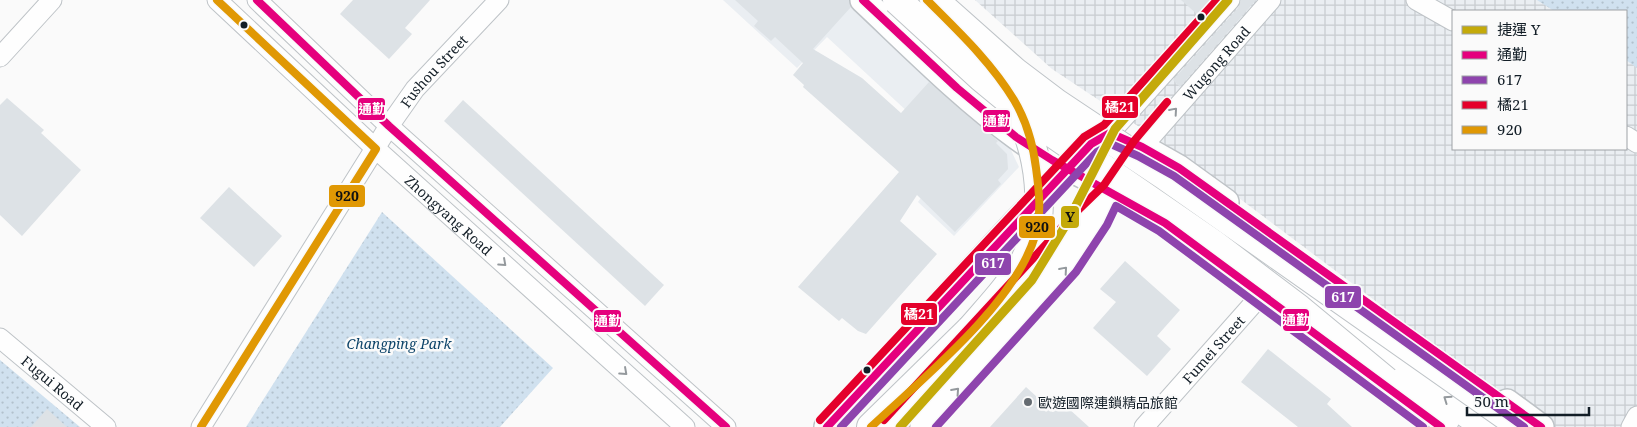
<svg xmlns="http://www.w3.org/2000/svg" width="1637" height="427" font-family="'Noto Serif','Noto Sans TC',serif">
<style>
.built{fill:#eaeef2}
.industrial{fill:url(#industrial-grid);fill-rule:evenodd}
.grass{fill:url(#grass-dots)}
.building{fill:#dde2e6}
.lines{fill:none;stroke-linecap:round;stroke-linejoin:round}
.minor-casing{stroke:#bec3c7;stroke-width:21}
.major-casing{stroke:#bec3c7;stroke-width:28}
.highway-casing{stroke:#bec3c7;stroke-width:30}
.minor{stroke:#fefefe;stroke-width:19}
.major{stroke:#fefefe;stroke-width:25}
.highway{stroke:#fefefe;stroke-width:28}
.highway-bridge-casing{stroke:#bec3c7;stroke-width:30;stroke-linecap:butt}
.highway-bridge{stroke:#fefefe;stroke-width:28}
.bus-1-casing{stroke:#fafafa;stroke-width:11}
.bus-2-casing{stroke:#fafafa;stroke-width:11}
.bus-3-casing{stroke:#fafafa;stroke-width:11}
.bus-4-casing{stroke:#fafafa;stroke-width:11}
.bus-1{stroke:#e5007d;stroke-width:8}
.bus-2{stroke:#8e44ad;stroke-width:8}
.bus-3{stroke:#e4002b;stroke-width:8}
.bus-4{stroke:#e09804;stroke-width:8}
.metro-1-casing{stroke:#fafafa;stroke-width:12}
.metro-1{stroke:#c4aa0a;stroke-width:9}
.oneway{stroke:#94999d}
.bus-dot{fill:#131e27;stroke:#fafafa;stroke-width:2}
.poi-dot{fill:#646b71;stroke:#fafafa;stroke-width:2}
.labels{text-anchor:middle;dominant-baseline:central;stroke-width:5;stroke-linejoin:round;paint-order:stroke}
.street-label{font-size:14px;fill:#131e27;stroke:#fafafa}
.park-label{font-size:14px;font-style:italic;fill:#0d4469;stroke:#fafafa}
.poi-label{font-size:14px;fill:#131e27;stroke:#fafafa;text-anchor:start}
.line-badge{stroke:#fafafa;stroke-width:2}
.badge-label{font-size:14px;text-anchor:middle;font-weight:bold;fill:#fff}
.pale-badge-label{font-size:14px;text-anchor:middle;font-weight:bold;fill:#111}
</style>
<defs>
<pattern id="industrial-grid" width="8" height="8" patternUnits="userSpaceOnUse" patternTransform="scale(1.25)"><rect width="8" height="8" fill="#eaeef2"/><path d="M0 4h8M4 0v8" fill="none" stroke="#c8ccd0"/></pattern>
<pattern id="grass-dots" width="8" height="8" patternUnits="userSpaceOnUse" patternTransform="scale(1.25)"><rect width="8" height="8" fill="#d0e1ef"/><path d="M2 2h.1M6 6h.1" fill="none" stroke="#b2c1cd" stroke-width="1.8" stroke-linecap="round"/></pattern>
</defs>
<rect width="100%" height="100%" fill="#fafafa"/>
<polygon class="built" points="723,0 850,0 1010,148 1019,167 954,236 918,202 952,153 827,37 797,68"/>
<path class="industrial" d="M975,0H1637V427H1551L1402,321L1186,158L1052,69ZM1453,11H1626V149H1453Z"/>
<g class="grass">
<polygon points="1537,0 1637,0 1637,68 1626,60 1626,11 1554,11"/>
<polygon points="382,212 553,368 500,427 246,427"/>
<polygon points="0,360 80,427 0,427"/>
</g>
<g class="building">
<polygon points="353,0 430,0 405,28 412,34 389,59 340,14"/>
<polygon points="735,0 849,0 851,7 813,49 862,78 901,113 929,82 998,141 996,143 1007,154 1008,169 998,180 1001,184 955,232 917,195 900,221 937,254 866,334 858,331 842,318 839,321 798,287 899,172 803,87 804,85 793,75 803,63 775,37 771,41 754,26 758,21"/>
<polygon points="1181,0 1215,0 1156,66 1198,15"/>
<polygon points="1241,0 1256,0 1180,87 1173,80 1238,8"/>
<polygon points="7,98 44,130 41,133 81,170 22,236 0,215 0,105"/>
<polygon points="463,100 664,285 645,306 444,121"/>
<polygon points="229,187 282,236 254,267 200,218"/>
<polygon points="1125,261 1180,310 1157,336 1171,349 1147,376 1093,328 1116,302 1100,289"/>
<polygon points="1268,349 1331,399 1327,404 1352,427 1298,427 1241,382"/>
<polygon points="1026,387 1048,407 1057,398 1089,427 990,427"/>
<polygon points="47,409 67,427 31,427"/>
</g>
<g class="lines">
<g class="minor-casing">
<g id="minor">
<path id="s1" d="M217,0L376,149L685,427"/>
<polyline points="257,0 389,126 726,427"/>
<polyline points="1416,0 1453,21"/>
<polyline points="0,57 52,0"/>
<polyline points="1110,133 1230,0"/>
<polyline points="1626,136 1637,143"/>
<path id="s2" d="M1142,147L1271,0"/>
<path id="s3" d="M0,338L106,427"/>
<path id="s4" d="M201,427L389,126L415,89L499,0"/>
<path id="s5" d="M1144,427L1261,295"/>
<polyline points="1631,427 1637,416"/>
</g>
</g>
<g class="major-casing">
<g id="major">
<path d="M863,0C913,47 961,96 1017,137C1058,167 1107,184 1149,212"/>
<polyline points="1149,151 1179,168 1226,202"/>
<polyline points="1011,297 1094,209"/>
<polyline points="1507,402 1541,427"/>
<polyline points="827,427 1016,222 1079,158"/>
<polyline points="891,427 920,396"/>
<path d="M923,427L1068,266C1095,228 1115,186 1142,147"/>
</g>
</g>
<g class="highway-casing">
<g id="highway">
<polyline points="1202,217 1347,328 1486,427"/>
<polyline points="1386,381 1445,420"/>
<polyline points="871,427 971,329"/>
</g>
</g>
<use href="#minor" class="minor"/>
<use href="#major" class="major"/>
<use href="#highway" class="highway"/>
<g class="highway-bridge-casing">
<g id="highway-bridge">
<polyline points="897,0 982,78 1032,119 1212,243 1299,309 1386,381"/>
<polyline points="934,0 1015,72 1056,103 1164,175 1522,427"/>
<path d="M971,329C990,307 1011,285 1025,260C1049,213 1040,154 1017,108"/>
</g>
</g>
<use href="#highway-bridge" class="highway-bridge"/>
<g class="bus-1-casing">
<g id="bus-1">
<polyline points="257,0 389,126 726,427"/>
<polyline points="863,0 957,88 1016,137 1052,160 1165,223 1441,427"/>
<polyline points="827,427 1091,144 1110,133 1142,147 1179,168 1541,427"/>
</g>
</g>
<g class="bus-2-casing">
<g id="bus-2">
<polyline points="841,427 1097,152 1111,144 1138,156 1174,176 1524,427"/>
<polyline points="936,427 1076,272 1107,225 1116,206 1159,231 1423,427"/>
</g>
</g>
<g class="bus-3-casing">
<g id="bus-3">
<polyline points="820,420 1084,137 1104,125 1217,0"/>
<polyline points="884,420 1074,214 1104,185 1134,141 1167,102"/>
</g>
</g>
<g class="bus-4-casing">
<g id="bus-4">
<polyline points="201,427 376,149 217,0"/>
<path d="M871,427C923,378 1014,305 1035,236C1042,214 1039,190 1036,168C1033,144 1026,120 1014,100C991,62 958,31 927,0"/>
</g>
</g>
<use href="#bus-1" class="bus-1"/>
<use href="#bus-2" class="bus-2"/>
<use href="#bus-3" class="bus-3"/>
<use href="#bus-4" class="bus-4"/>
<g class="metro-1-casing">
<polyline id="metro-1" points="900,427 1032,280 1067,223 1115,129 1228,0"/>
</g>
<use href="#metro-1" class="metro-1"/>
</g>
<defs><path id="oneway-chevron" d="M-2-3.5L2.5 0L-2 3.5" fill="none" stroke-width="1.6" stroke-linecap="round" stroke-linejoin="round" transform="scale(1.25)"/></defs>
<g class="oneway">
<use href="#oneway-chevron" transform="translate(1174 111) rotate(-49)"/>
<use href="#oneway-chevron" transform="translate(503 263) rotate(42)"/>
<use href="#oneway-chevron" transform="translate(1064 270) rotate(-49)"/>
<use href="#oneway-chevron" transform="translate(624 372) rotate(42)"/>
<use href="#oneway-chevron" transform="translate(956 391) rotate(-48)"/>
<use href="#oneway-chevron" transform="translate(1447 399) rotate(-145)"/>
</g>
<g class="bus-dot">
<circle cx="1201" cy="17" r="4.5"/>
<circle cx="244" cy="25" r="4.5"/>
<circle cx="867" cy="370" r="4.5"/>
</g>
<circle class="poi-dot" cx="1028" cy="402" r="5"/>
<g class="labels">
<g class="street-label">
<text stroke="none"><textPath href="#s2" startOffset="112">Wugong Road</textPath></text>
<text stroke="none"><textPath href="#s4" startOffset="426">Fushou Street</textPath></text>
<text stroke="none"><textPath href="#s1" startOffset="316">Zhongyang Road</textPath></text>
<text stroke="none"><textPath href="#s5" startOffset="104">Fumei Street</textPath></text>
<text stroke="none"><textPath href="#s3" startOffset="69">Fugui Road</textPath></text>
</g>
<g class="park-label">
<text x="399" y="343">Changping Park</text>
</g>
<g class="poi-label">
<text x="1038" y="402">歐遊國際連鎖精品旅館</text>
</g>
</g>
<g class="line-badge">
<rect x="1101" y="95" width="38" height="24" rx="5" fill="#e4002b"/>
<rect x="357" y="97" width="29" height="24" rx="5" fill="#e5007d"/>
<rect x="982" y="109" width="29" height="24" rx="5" fill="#e5007d"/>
<rect x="328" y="184" width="38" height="24" rx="5" fill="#e09804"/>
<rect x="1060" y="205" width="20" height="24" rx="5" fill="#c4aa0a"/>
<rect x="1018" y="215" width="38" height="24" rx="5" fill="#e09804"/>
<rect x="974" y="252" width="38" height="24" rx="5" fill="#8e44ad"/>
<rect x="1324" y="285" width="38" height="24" rx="5" fill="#8e44ad"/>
<rect x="900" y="302" width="38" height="24" rx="5" fill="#e4002b"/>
<rect x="1282" y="308" width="28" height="24" rx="5" fill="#e5007d"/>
<rect x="593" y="309" width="29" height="24" rx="5" fill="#e5007d"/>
</g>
<g class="badge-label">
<text x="1120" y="112">橘21</text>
<text x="372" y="114">通勤</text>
<text x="997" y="126">通勤</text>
<text x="993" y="268">617</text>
<text x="1343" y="302">617</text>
<text x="919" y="319">橘21</text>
<text x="1296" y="325">通勤</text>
<text x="608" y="326">通勤</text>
</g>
<g class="pale-badge-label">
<text x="347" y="201">920</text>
<text x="1070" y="222">Y</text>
<text x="1037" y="232">920</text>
</g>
<rect x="1452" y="10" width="175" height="140" fill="#fafafa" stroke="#9ea2a6"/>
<rect x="1462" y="26" width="25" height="8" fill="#c4aa0a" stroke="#9ea2a6"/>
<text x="1497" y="35" font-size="15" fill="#131e27">捷運 Y</text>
<rect x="1462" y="51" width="25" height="8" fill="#e5007d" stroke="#9ea2a6"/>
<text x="1497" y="60" font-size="15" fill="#131e27">通勤</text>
<rect x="1462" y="76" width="25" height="8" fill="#8e44ad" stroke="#9ea2a6"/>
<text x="1497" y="85" font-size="15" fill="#131e27">617</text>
<rect x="1462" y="101" width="25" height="8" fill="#e4002b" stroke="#9ea2a6"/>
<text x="1497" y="110" font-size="15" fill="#131e27">橘21</text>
<rect x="1462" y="126" width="25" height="8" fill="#e09804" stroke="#9ea2a6"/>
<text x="1497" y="135" font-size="15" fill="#131e27">920</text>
<path d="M1467 407v8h122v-8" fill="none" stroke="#131e27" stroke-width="2.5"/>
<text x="1474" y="407" font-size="15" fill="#131e27" stroke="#fafafa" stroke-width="4" paint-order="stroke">50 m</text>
</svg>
